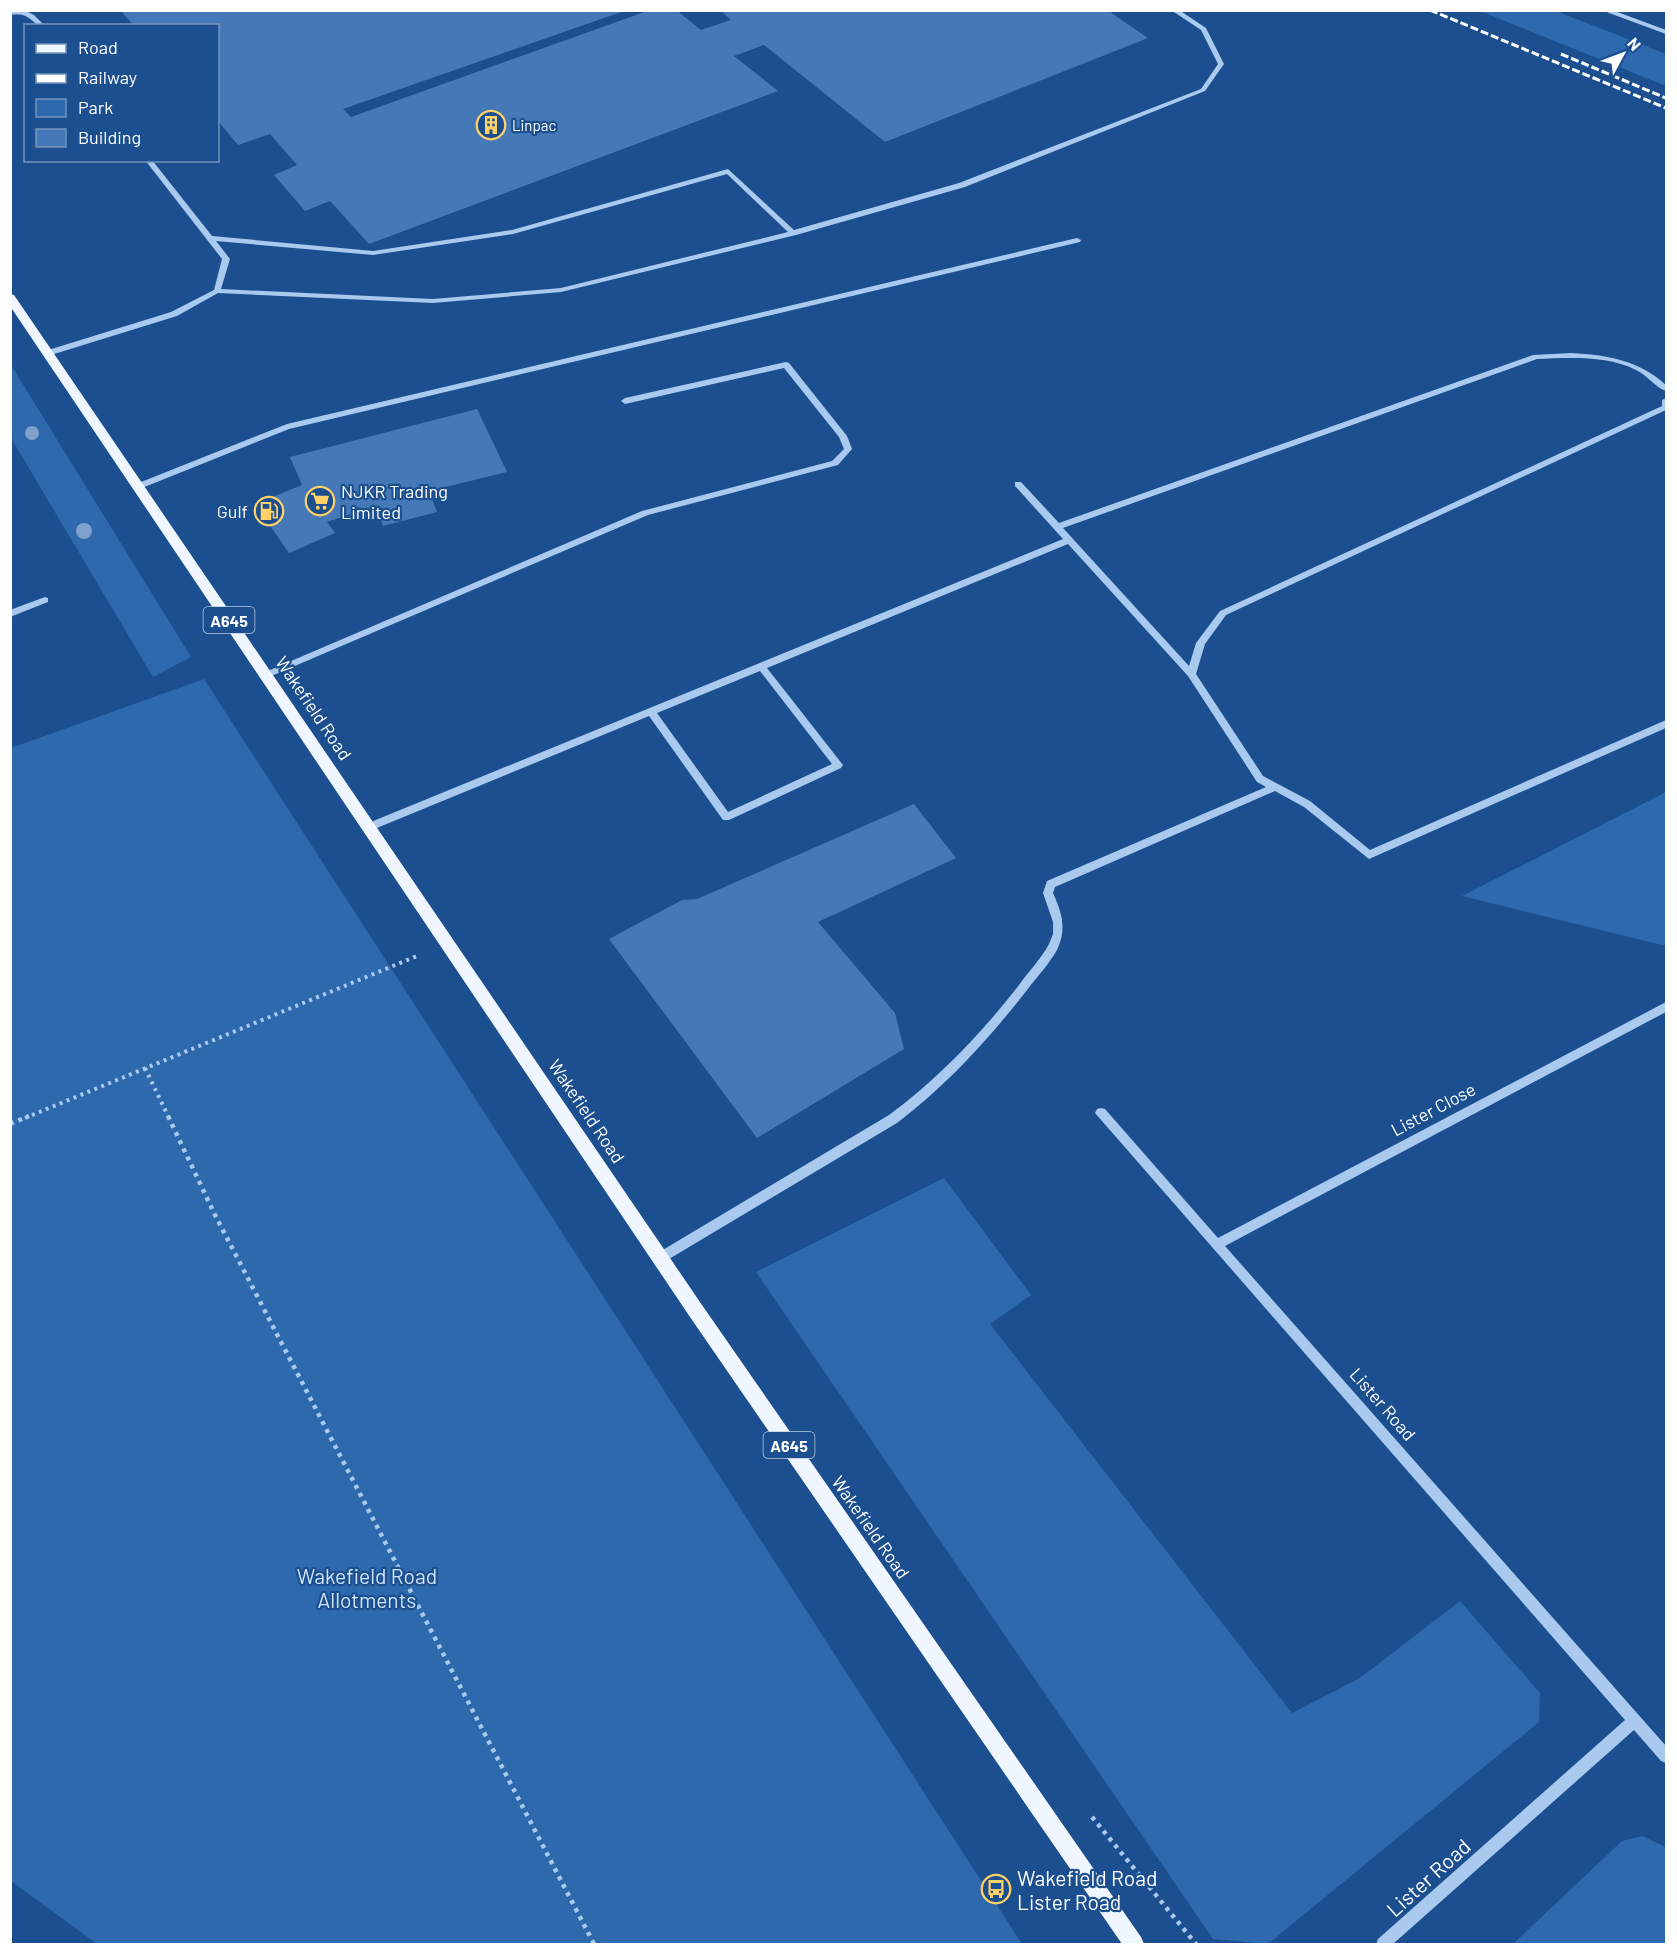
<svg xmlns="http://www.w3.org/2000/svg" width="1677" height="1955" font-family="Barlow,sans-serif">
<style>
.green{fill:#2e69ad}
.building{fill:#4478b7}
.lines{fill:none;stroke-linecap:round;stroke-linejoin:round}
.path-far1{stroke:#a9c9ee;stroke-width:4;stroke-dasharray:3 4.5;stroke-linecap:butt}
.path{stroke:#a9c9ee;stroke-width:4.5;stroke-dasharray:4 5;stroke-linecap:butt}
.minor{fill:#a9c9ee;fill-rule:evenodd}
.major{fill:#f0f6ff;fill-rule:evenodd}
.rail{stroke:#fff;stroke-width:3;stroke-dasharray:8 3;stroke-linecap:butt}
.tree{fill:#7ea0ca}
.labels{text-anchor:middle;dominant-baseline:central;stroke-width:4.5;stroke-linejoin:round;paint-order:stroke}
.far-poi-label{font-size:15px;fill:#fff;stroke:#1b4f8f;text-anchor:start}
.shield{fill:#1b4f8f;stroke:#bbcadd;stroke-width:1.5}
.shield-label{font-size:16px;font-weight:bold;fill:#fff}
.poi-label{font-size:18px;fill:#fff;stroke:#1b4f8f;text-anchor:start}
.street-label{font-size:18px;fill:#fff;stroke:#1b4f8f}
.near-park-label{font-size:21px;fill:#cfe3fa;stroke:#1b4f8f}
.near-poi-label{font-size:21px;fill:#fff;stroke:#1b4f8f;text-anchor:start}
.near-street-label{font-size:21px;fill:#fff;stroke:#1b4f8f}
</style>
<rect width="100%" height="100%" fill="#1b4f8f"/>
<g class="green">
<polygon points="1480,11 1556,11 1666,54 1666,86"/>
<polygon points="10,365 11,365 191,657 153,677 11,438"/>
<polygon points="204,679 1022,1944 97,1944 11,1881 11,748"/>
<polygon points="1666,792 1666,946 1462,896"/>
<polygon points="944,1178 1031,1295 990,1324 1292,1713 1360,1678 1460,1601 1540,1693 1539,1722 1268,1944 1213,1939 756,1272"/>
<polygon points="1642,1836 1666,1847 1666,1944 1513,1944 1622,1841"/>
</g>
<g class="building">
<polygon points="120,10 627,10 343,109 351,117 650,10 676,10 701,30 731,20 720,10 1107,10 1148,38 885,142 764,45 734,56 778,91 369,244 330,201 305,211 274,175 297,165 270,134 238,145 218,121 218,26 134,26"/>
<polygon points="477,409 507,472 429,491 437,512 383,526 376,506 327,522 335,533 289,553 255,504 302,485 290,457"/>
<polygon points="914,804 956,858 818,922 895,1013 904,1049 757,1138 609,939 682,900 697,899"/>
</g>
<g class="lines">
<g class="path-far1">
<polyline points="145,1068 169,1118"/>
<polyline points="25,1118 417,956"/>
</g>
<g class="path">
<polyline points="168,1116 215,1215 594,1944"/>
<polyline points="10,1124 29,1116"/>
<polyline points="1092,1817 1196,1944"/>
</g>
<g class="minor">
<path d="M24,10L34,15L45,26H38C30,17 22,12 10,15V11Z"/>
<path d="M1171,10H1179L1206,28L1224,64L1205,91L965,187L796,235L561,292L433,303L218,293L177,316L51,355H48L44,353L45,351L171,312L214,290L222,259L145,160H152L212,236L373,251L512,230L728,169L794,230L959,183L1201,89L1218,64L1201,30ZM727,174L788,232L561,288L433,299L221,289L230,259L216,241L373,255L513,234Z"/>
<polygon points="1601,10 1612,10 1666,30 1666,34"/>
<polygon points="1077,238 1081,240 1080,242 289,429 142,488 139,489 135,486 136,484 287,424"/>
<path d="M1571,353C1607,355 1639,360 1666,385V391C1656,388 1647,375 1636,370C1606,355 1569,358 1537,359L1063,528L1189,666L1196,643L1220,611L1662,406V400L1666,398V410L1226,615L1205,644L1196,674L1263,776L1310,801L1370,850L1666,720V728L1369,859L1304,807L1275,791L1055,887L1053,893C1062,913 1067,929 1057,950C1049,964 1037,977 1027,990C988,1040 947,1085 897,1123L664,1262L660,1264L656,1262L654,1258L656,1254L889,1115C939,1078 981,1034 1019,985C1029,971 1041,959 1049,944L1053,934V922L1043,893L1047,881L1266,787L1257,782L1188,676L1068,544L767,668L843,765L841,768L729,820H723L649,716L372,830H366L364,827L366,824L1063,539L1015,486V482H1021L1059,523L1533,355ZM760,671L832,764L728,812L657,713Z"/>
<polygon points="786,362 789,363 847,436 852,449 838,465 648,515 269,677 263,677 261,675 263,673 642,511 832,461 844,449 839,437 784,368 625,404 621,401 625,398"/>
<polygon points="45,597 48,598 48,602 10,617 10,610"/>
<polygon points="1666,1002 1666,1012 1225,1246 1666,1746 1666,1763 1661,1761 1634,1730 1393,1944 1376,1944 1378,1939 1625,1720 1095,1113 1097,1109 1101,1108 1105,1109 1218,1238"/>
</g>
<polygon class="major" points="10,294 14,295 702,1305 1141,1937 1144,1944 1122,1944 690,1317 10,306"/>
<g class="rail">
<polyline points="1430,10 1666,108"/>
<polyline points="1561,54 1666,98"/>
</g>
</g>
<g class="tree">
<circle cx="32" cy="433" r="7"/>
<circle cx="84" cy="531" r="8"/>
</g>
<defs>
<g id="building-ring" transform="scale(1.5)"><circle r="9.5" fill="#1b4f8f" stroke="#ffd166" stroke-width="1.5"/><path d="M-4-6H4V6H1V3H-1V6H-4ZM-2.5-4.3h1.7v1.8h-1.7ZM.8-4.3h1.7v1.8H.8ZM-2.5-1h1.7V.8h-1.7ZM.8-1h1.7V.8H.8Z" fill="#ffd166"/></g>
<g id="supermarket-ring" transform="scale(1.5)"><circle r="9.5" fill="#1b4f8f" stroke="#ffd166" stroke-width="1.5"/><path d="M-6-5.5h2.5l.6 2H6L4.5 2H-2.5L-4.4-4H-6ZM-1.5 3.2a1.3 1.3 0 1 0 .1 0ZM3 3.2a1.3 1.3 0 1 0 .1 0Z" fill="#ffd166"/></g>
<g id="fuel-ring" transform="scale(1.5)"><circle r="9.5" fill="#1b4f8f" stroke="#ffd166" stroke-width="1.5"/><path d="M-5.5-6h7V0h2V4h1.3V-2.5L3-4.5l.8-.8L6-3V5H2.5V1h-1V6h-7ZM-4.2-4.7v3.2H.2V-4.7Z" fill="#ffd166"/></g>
<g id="bus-ring" transform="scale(1.5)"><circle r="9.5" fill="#1b4f8f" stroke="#ffd166" stroke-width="1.5"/><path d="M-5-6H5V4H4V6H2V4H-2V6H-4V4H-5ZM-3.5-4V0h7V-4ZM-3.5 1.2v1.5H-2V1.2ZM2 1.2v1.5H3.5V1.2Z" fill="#ffd166"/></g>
</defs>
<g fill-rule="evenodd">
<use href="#building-ring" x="491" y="125"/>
<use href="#supermarket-ring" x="320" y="501"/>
<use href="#fuel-ring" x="269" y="511"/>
<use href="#bus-ring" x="996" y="1889"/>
</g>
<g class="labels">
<g class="far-poi-label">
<text x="512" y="125">Linpac</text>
</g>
<g class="shield">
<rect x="203.5" y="607" width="51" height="26" rx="4.5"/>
<rect x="763.5" y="1432" width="51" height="26" rx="4.5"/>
</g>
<g class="shield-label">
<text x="229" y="620">A645</text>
<text x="789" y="1445">A645</text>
</g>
<g class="poi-label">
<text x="341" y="491">NJKR Trading<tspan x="341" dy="21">Limited</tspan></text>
<text x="248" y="511" text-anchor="end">Gulf</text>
</g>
<g class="street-label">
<text transform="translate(314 708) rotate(56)">Wakefield Road</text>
<text transform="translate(1433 1109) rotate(-28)">Lister Close</text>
<text transform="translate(587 1111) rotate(56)">Wakefield Road</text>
<text transform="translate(1383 1404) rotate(49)">Lister Road</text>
<text transform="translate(871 1527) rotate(55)">Wakefield Road</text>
</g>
<g class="near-park-label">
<text x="367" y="1575">Wakefield Road<tspan x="367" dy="24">Allotments</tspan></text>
</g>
<g class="near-poi-label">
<text x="1017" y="1877">Wakefield Road<tspan x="1017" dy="24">Lister Road</tspan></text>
</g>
<g class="near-street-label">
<text transform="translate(1428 1877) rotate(-42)">Lister Road</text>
</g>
</g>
<rect width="1677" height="1955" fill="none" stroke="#ffffff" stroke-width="24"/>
<rect x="24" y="24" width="195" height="138" fill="#1b4f8f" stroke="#7695bc" stroke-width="1.5"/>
<rect x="36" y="44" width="30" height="9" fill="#f0f6ff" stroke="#7695bc" stroke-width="1.5"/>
<text x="78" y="54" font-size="18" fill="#ffffff">Road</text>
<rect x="36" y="74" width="30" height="9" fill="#ffffff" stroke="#7695bc" stroke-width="1.5"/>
<text x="78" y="84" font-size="18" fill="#ffffff">Railway</text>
<rect x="36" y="99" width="30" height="18" fill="#2e69ad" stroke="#7695bc" stroke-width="1.5"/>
<text x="78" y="114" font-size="18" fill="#ffffff">Park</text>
<rect x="36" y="129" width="30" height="18" fill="#4478b7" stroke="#7695bc" stroke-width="1.5"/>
<text x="78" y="144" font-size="18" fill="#ffffff">Building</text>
<g transform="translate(1623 54) rotate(49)" stroke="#1b4f8f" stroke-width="4.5" paint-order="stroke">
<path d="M0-4.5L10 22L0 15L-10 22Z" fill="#ffffff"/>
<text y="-9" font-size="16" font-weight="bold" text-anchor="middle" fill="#ffffff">N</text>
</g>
</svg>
